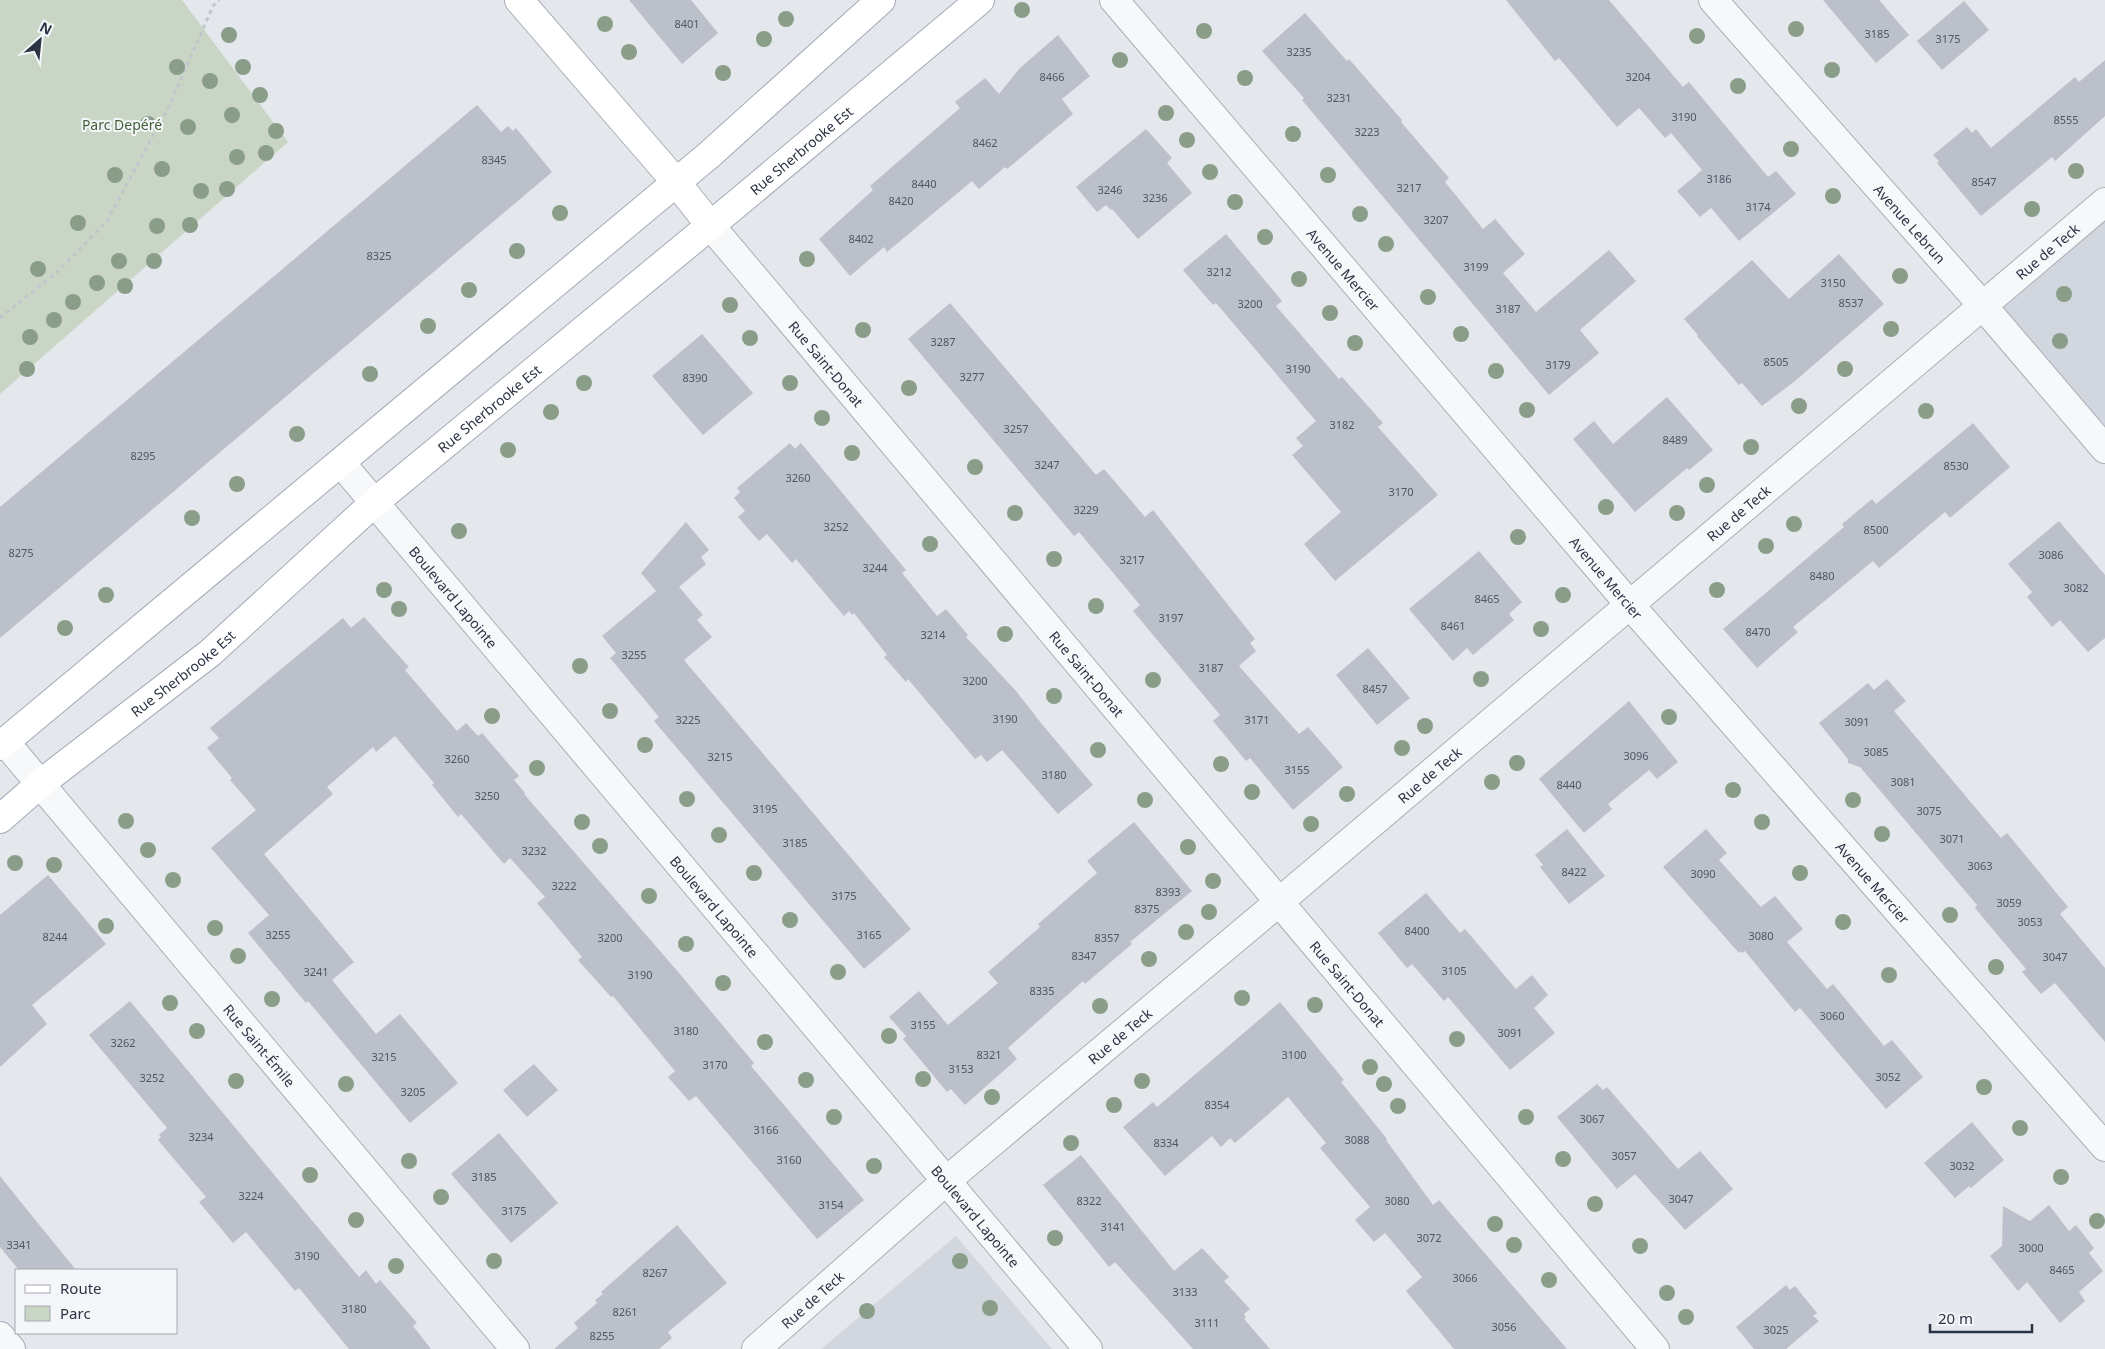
<svg xmlns="http://www.w3.org/2000/svg" width="2105" height="1349" font-family="'Noto Sans',sans-serif">
<style>
.built{fill:#d2d6de}
.green{fill:#c9d6c5}
.building{fill:#bbc0ca}
.lines{fill:none;stroke-linecap:round;stroke-linejoin:round}
.street-casing{stroke:#a9aeb7;stroke-width:30}
.secondary-casing{stroke:#a9aeb7;stroke-width:30}
.primary-casing{stroke:#a3abb8;stroke-width:30}
.path{stroke:#c2c5cb;stroke-width:3;stroke-dasharray:4 4;stroke-linecap:butt}
.street{stroke:#f7f8fa;stroke-width:28}
.secondary{stroke:#fff;stroke-width:28}
.primary{stroke:#fff;stroke-width:28}
.tree{fill:#899d89}
.labels{text-anchor:middle;dominant-baseline:central;stroke-width:4;stroke-linejoin:round;paint-order:stroke}
.number-label{font-size:11px;fill:#4f5766}
.park-label{font-size:14px;fill:#3f6138;stroke:#f4f6f9}
.street-label{font-size:14px;fill:#2b3445;stroke:#f4f6f9}
</style>
<rect width="100%" height="100%" fill="#e4e7ec"/>
<g class="built">
<polygon points="2105,202 2105,449 1983,306"/>
<polygon points="956,1236 1052,1349 821,1349"/>
</g>
<polygon class="green" points="0,0 182,0 288,142 0,394"/>
<g class="building">
<polygon points="629,0 691,0 718,33 682,64"/>
<polygon points="1506,0 1609,0 1683,87 1689,82 1768,177 1776,171 1796,194 1739,241 1711,208 1700,217 1677,191 1702,170 1671,133 1665,138 1639,108 1617,127 1559,58 1555,61"/>
<polygon points="1823,0 1879,0 1909,35 1876,63"/>
<polygon points="1964,1 1989,30 1942,70 1917,41"/>
<polygon points="1305,13 1347,61 1349,59 1402,120 1401,122 1449,178 1445,182 1483,229 1495,219 1525,254 1503,273 1536,312 1609,250 1636,281 1580,330 1599,353 1549,395 1302,100 1304,98 1262,51"/>
<polygon points="1058,35 1090,76 1062,99 1073,114 1007,169 1005,167 979,189 972,181 887,252 884,247 850,276 819,239 873,190 870,186 960,108 955,102 985,78 999,94 1020,68"/>
<polygon points="2105,60 2105,116 2055,161 2052,157 1981,216 1937,163 1939,161 1933,155 1967,127 1972,133 1976,129 1991,148 2075,77 2079,82"/>
<polygon points="477,105 501,132 508,126 513,131 516,128 552,172 0,638 0,507"/>
<polygon points="1146,129 1172,158 1167,163 1192,193 1138,239 1112,209 1111,210 1106,205 1097,212 1076,187"/>
<polygon points="1226,234 1282,301 1276,306 1339,379 1342,377 1383,423 1378,427 1438,495 1335,581 1304,544 1341,512 1292,455 1303,446 1296,438 1316,421 1216,303 1213,305 1183,270"/>
<polygon points="1839,254 1884,304 1795,381 1762,406 1742,383 1739,385 1697,336 1698,335 1684,319 1752,260 1789,299"/>
<polygon points="950,303 1096,475 1104,469 1145,517 1153,510 1255,639 1250,643 1256,651 1239,666 1299,734 1308,727 1343,767 1293,810 1250,758 1246,761 1213,721 1220,715 1133,611 1140,605 1079,532 1074,536 908,339"/>
<polygon points="702,334 753,393 703,435 652,376"/>
<polygon points="1667,397 1713,450 1689,470 1687,468 1635,512 1573,439 1594,421 1613,444"/>
<polygon points="1973,423 2010,467 1950,518 1945,512 1879,568 1873,561 1793,627 1798,632 1757,668 1723,629 1844,527 1842,524 1872,499 1876,504"/>
<polygon points="790,443 795,449 801,443 906,570 902,573 937,616 946,609 968,635 966,637 1016,691 1041,723 1093,785 1058,814 1002,750 987,762 981,755 975,759 908,679 906,682 884,657 887,655 854,613 852,615 849,611 844,616 796,559 792,563 767,534 759,541 738,517 745,511 734,498 740,492 737,488"/>
<polygon points="2059,521 2105,575 2105,638 2088,652 2060,620 2052,627 2027,597 2032,592 2008,564"/>
<polygon points="686,522 709,550 701,557 706,564 679,587 703,615 697,620 712,637 684,660 911,929 864,969 654,721 659,717 610,658 616,653 602,636 656,591 641,573"/>
<polygon points="1479,551 1522,602 1509,614 1514,620 1493,638 1473,655 1467,648 1453,661 1409,609"/>
<polygon points="364,617 409,667 405,670 457,731 466,723 478,736 482,733 519,776 514,780 525,793 524,794 679,973 754,1063 751,1066 864,1200 817,1239 696,1096 689,1101 668,1077 675,1071 613,996 611,997 578,960 582,957 537,903 545,897 510,858 504,864 461,814 458,817 432,785 434,783 395,736 376,752 373,747 327,787 333,794 264,854 354,962 332,980 376,1034 400,1014 458,1083 410,1123 308,1001 306,1003 248,933 269,915 211,848 256,810 230,780 232,778 207,748 219,738 210,728 343,618 351,628"/>
<polygon points="1368,648 1410,698 1377,725 1336,675"/>
<polygon points="1887,679 1906,701 1894,711 2001,838 2007,833 2068,907 2060,914 2105,968 2105,1042 2055,983 2041,994 2022,972 2026,969 1975,908 1977,905 1860,767 1848,763 1848,759 1819,723 1868,683 1874,690"/>
<polygon points="1629,701 1678,762 1657,779 1649,770 1608,804 1612,809 1584,833 1539,779"/>
<polygon points="1134,822 1192,891 1130,942 1132,944 1085,984 1083,981 1008,1048 1017,1059 965,1105 951,1089 947,1092 903,1039 906,1036 889,1017 919,991 948,1025 998,983 988,972 1040,927 1038,924 1097,873 1087,861"/>
<polygon points="1567,829 1605,876 1569,904 1540,867 1543,865 1535,855"/>
<polygon points="1706,829 1727,853 1719,860 1761,907 1775,896 1803,929 1787,942 1827,989 1833,984 1884,1046 1892,1040 1923,1077 1886,1109 1800,1008 1795,1012 1745,951 1742,953 1740,951 1739,953 1663,867"/>
<polygon points="48,875 106,944 32,1005 47,1024 0,1067 0,915"/>
<polygon points="1426,893 1460,933 1465,929 1516,989 1532,975 1548,995 1534,1008 1555,1033 1510,1070 1448,997 1444,1001 1412,964 1407,968 1378,933"/>
<polygon points="130,1001 359,1277 366,1270 376,1284 380,1280 417,1323 413,1326 431,1349 349,1349 299,1288 295,1291 246,1232 233,1243 199,1202 206,1197 158,1140 161,1137 159,1135 167,1128 89,1035"/>
<polygon points="1280,1002 1344,1080 1341,1082 1387,1139 1386,1140 1433,1205 1439,1200 1567,1349 1454,1349 1406,1291 1422,1277 1385,1233 1374,1242 1355,1220 1370,1207 1320,1148 1326,1143 1288,1097 1235,1143 1230,1138 1221,1147 1212,1136 1165,1176 1123,1127 1153,1102 1157,1107"/>
<polygon points="534,1064 558,1090 527,1117 503,1090"/>
<polygon points="1597,1084 1603,1090 1607,1087 1678,1169 1700,1151 1733,1189 1685,1230 1635,1174 1617,1189 1557,1117"/>
<polygon points="1972,1122 2004,1160 1971,1188 1969,1186 1955,1198 1924,1163"/>
<polygon points="499,1133 558,1203 511,1243 451,1174"/>
<polygon points="1081,1155 1174,1271 1202,1248 1229,1277 1224,1281 1250,1309 1244,1314 1246,1317 1244,1319 1270,1349 1193,1349 1115,1262 1109,1267 1043,1185"/>
<polygon points="0,1176 28,1211 76,1270 19,1270 0,1247"/>
<polygon points="2049,1205 2069,1231 2076,1225 2094,1248 2089,1253 2103,1271 2079,1292 2085,1301 2060,1323 2027,1282 2018,1291 1990,1256 2002,1246 2003,1206 2030,1221"/>
<polygon points="677,1225 727,1283 668,1332 672,1338 659,1349 554,1349 578,1328 574,1323 597,1303 595,1300 603,1294 601,1292"/>
<polygon points="1786,1285 1790,1290 1795,1286 1817,1313 1813,1316 1819,1321 1786,1349 1754,1349 1736,1327"/>
</g>
<g class="lines">
<g class="street-casing">
<g id="street">
<path id="s1" d="M1114,0L1630,605L2105,1147"/>
<path id="s2" d="M1713,0L1983,306L2105,449"/>
<path id="s3" d="M710,225L1655,1349"/>
<path id="s4" d="M341,463L1088,1349"/>
<path id="s5" d="M5,742L515,1349"/>
<polyline points="0,1336 11,1349"/>
<path id="s6" d="M756,1349L946,1181L1279,902L2105,202"/>
</g>
</g>
<g class="secondary-casing">
<polyline id="secondary" points="519,0 676,182 710,225"/>
</g>
<g class="primary-casing">
<g id="primary">
<polyline points="0,746 709,155 881,0"/>
<path id="s7" d="M0,819L40,784L210,653L375,502L740,201L980,0"/>
</g>
</g>
<polyline class="path" points="0,318 57,272 107,221 171,102 213,6 219,0"/>
<use href="#street" class="street"/>
<use href="#secondary" class="secondary"/>
<use href="#primary" class="primary"/>
</g>
<g class="tree">
<circle cx="1022" cy="10" r="8"/>
<circle cx="786" cy="19" r="8"/>
<circle cx="605" cy="24" r="8"/>
<circle cx="1796" cy="29" r="8"/>
<circle cx="1204" cy="31" r="8"/>
<circle cx="229" cy="35" r="8"/>
<circle cx="1697" cy="36" r="8"/>
<circle cx="764" cy="39" r="8"/>
<circle cx="629" cy="52" r="8"/>
<circle cx="1120" cy="60" r="8"/>
<circle cx="177" cy="67" r="8"/>
<circle cx="243" cy="67" r="8"/>
<circle cx="1832" cy="70" r="8"/>
<circle cx="723" cy="73" r="8"/>
<circle cx="1245" cy="78" r="8"/>
<circle cx="210" cy="81" r="8"/>
<circle cx="1738" cy="86" r="8"/>
<circle cx="260" cy="95" r="8"/>
<circle cx="1166" cy="113" r="8"/>
<circle cx="232" cy="115" r="8"/>
<circle cx="148" cy="124" r="8"/>
<circle cx="188" cy="127" r="8"/>
<circle cx="276" cy="131" r="8"/>
<circle cx="1293" cy="134" r="8"/>
<circle cx="1187" cy="140" r="8"/>
<circle cx="1791" cy="149" r="8"/>
<circle cx="266" cy="153" r="8"/>
<circle cx="237" cy="157" r="8"/>
<circle cx="162" cy="169" r="8"/>
<circle cx="2076" cy="171" r="8"/>
<circle cx="1210" cy="172" r="8"/>
<circle cx="115" cy="175" r="8"/>
<circle cx="1328" cy="175" r="8"/>
<circle cx="227" cy="189" r="8"/>
<circle cx="201" cy="191" r="8"/>
<circle cx="1833" cy="196" r="8"/>
<circle cx="1235" cy="202" r="8"/>
<circle cx="2032" cy="209" r="8"/>
<circle cx="560" cy="213" r="8"/>
<circle cx="1360" cy="214" r="8"/>
<circle cx="78" cy="223" r="8"/>
<circle cx="190" cy="225" r="8"/>
<circle cx="157" cy="226" r="8"/>
<circle cx="1265" cy="237" r="8"/>
<circle cx="1386" cy="244" r="8"/>
<circle cx="517" cy="251" r="8"/>
<circle cx="807" cy="259" r="8"/>
<circle cx="119" cy="261" r="8"/>
<circle cx="154" cy="261" r="8"/>
<circle cx="38" cy="269" r="8"/>
<circle cx="1900" cy="276" r="8"/>
<circle cx="1299" cy="279" r="8"/>
<circle cx="97" cy="283" r="8"/>
<circle cx="125" cy="286" r="8"/>
<circle cx="469" cy="290" r="8"/>
<circle cx="2064" cy="294" r="8"/>
<circle cx="1428" cy="297" r="8"/>
<circle cx="73" cy="302" r="8"/>
<circle cx="730" cy="305" r="8"/>
<circle cx="1330" cy="313" r="8"/>
<circle cx="54" cy="320" r="8"/>
<circle cx="428" cy="326" r="8"/>
<circle cx="1891" cy="329" r="8"/>
<circle cx="863" cy="330" r="8"/>
<circle cx="1461" cy="334" r="8"/>
<circle cx="30" cy="337" r="8"/>
<circle cx="750" cy="338" r="8"/>
<circle cx="2060" cy="341" r="8"/>
<circle cx="1355" cy="343" r="8"/>
<circle cx="27" cy="369" r="8"/>
<circle cx="1845" cy="369" r="8"/>
<circle cx="1496" cy="371" r="8"/>
<circle cx="370" cy="374" r="8"/>
<circle cx="584" cy="383" r="8"/>
<circle cx="790" cy="383" r="8"/>
<circle cx="909" cy="388" r="8"/>
<circle cx="1799" cy="406" r="8"/>
<circle cx="1527" cy="410" r="8"/>
<circle cx="1926" cy="411" r="8"/>
<circle cx="551" cy="412" r="8"/>
<circle cx="822" cy="418" r="8"/>
<circle cx="297" cy="434" r="8"/>
<circle cx="1751" cy="447" r="8"/>
<circle cx="508" cy="450" r="8"/>
<circle cx="852" cy="453" r="8"/>
<circle cx="975" cy="467" r="8"/>
<circle cx="237" cy="484" r="8"/>
<circle cx="1707" cy="485" r="8"/>
<circle cx="1606" cy="507" r="8"/>
<circle cx="1015" cy="513" r="8"/>
<circle cx="1677" cy="513" r="8"/>
<circle cx="192" cy="518" r="8"/>
<circle cx="1794" cy="524" r="8"/>
<circle cx="459" cy="531" r="8"/>
<circle cx="1518" cy="537" r="8"/>
<circle cx="930" cy="544" r="8"/>
<circle cx="1766" cy="546" r="8"/>
<circle cx="1054" cy="559" r="8"/>
<circle cx="384" cy="590" r="8"/>
<circle cx="1717" cy="590" r="8"/>
<circle cx="106" cy="595" r="8"/>
<circle cx="1563" cy="595" r="8"/>
<circle cx="1096" cy="606" r="8"/>
<circle cx="399" cy="609" r="8"/>
<circle cx="65" cy="628" r="8"/>
<circle cx="1541" cy="629" r="8"/>
<circle cx="1005" cy="634" r="8"/>
<circle cx="580" cy="666" r="8"/>
<circle cx="1481" cy="679" r="8"/>
<circle cx="1153" cy="680" r="8"/>
<circle cx="1054" cy="696" r="8"/>
<circle cx="610" cy="711" r="8"/>
<circle cx="492" cy="716" r="8"/>
<circle cx="1669" cy="717" r="8"/>
<circle cx="1425" cy="726" r="8"/>
<circle cx="645" cy="745" r="8"/>
<circle cx="1402" cy="748" r="8"/>
<circle cx="1098" cy="750" r="8"/>
<circle cx="1517" cy="763" r="8"/>
<circle cx="1221" cy="764" r="8"/>
<circle cx="537" cy="768" r="8"/>
<circle cx="1492" cy="782" r="8"/>
<circle cx="1733" cy="790" r="8"/>
<circle cx="1252" cy="792" r="8"/>
<circle cx="1347" cy="794" r="8"/>
<circle cx="687" cy="799" r="8"/>
<circle cx="1145" cy="800" r="8"/>
<circle cx="1853" cy="800" r="8"/>
<circle cx="126" cy="821" r="8"/>
<circle cx="582" cy="822" r="8"/>
<circle cx="1762" cy="822" r="8"/>
<circle cx="1311" cy="824" r="8"/>
<circle cx="1882" cy="834" r="8"/>
<circle cx="719" cy="835" r="8"/>
<circle cx="600" cy="846" r="8"/>
<circle cx="1188" cy="847" r="8"/>
<circle cx="148" cy="850" r="8"/>
<circle cx="15" cy="863" r="8"/>
<circle cx="54" cy="865" r="8"/>
<circle cx="754" cy="873" r="8"/>
<circle cx="1800" cy="873" r="8"/>
<circle cx="173" cy="880" r="8"/>
<circle cx="1213" cy="881" r="8"/>
<circle cx="649" cy="896" r="8"/>
<circle cx="1209" cy="912" r="8"/>
<circle cx="1950" cy="915" r="8"/>
<circle cx="790" cy="920" r="8"/>
<circle cx="1843" cy="922" r="8"/>
<circle cx="106" cy="926" r="8"/>
<circle cx="215" cy="928" r="8"/>
<circle cx="1186" cy="932" r="8"/>
<circle cx="686" cy="944" r="8"/>
<circle cx="238" cy="956" r="8"/>
<circle cx="1149" cy="959" r="8"/>
<circle cx="1996" cy="967" r="8"/>
<circle cx="838" cy="972" r="8"/>
<circle cx="1889" cy="975" r="8"/>
<circle cx="723" cy="983" r="8"/>
<circle cx="1242" cy="998" r="8"/>
<circle cx="272" cy="999" r="8"/>
<circle cx="170" cy="1003" r="8"/>
<circle cx="1315" cy="1005" r="8"/>
<circle cx="1100" cy="1006" r="8"/>
<circle cx="197" cy="1031" r="8"/>
<circle cx="889" cy="1036" r="8"/>
<circle cx="1457" cy="1039" r="8"/>
<circle cx="765" cy="1042" r="8"/>
<circle cx="1370" cy="1067" r="8"/>
<circle cx="923" cy="1079" r="8"/>
<circle cx="806" cy="1080" r="8"/>
<circle cx="236" cy="1081" r="8"/>
<circle cx="1142" cy="1081" r="8"/>
<circle cx="346" cy="1084" r="8"/>
<circle cx="1384" cy="1084" r="8"/>
<circle cx="1984" cy="1087" r="8"/>
<circle cx="992" cy="1097" r="8"/>
<circle cx="1114" cy="1105" r="8"/>
<circle cx="1398" cy="1106" r="8"/>
<circle cx="834" cy="1117" r="8"/>
<circle cx="1526" cy="1117" r="8"/>
<circle cx="2020" cy="1128" r="8"/>
<circle cx="1071" cy="1143" r="8"/>
<circle cx="1563" cy="1159" r="8"/>
<circle cx="409" cy="1161" r="8"/>
<circle cx="874" cy="1166" r="8"/>
<circle cx="310" cy="1175" r="8"/>
<circle cx="2061" cy="1177" r="8"/>
<circle cx="441" cy="1197" r="8"/>
<circle cx="1595" cy="1204" r="8"/>
<circle cx="356" cy="1220" r="8"/>
<circle cx="2097" cy="1221" r="8"/>
<circle cx="1495" cy="1224" r="8"/>
<circle cx="1055" cy="1238" r="8"/>
<circle cx="1514" cy="1245" r="8"/>
<circle cx="1640" cy="1246" r="8"/>
<circle cx="494" cy="1261" r="8"/>
<circle cx="960" cy="1261" r="8"/>
<circle cx="396" cy="1266" r="8"/>
<circle cx="1549" cy="1280" r="8"/>
<circle cx="1667" cy="1293" r="8"/>
<circle cx="990" cy="1308" r="8"/>
<circle cx="867" cy="1311" r="8"/>
<circle cx="1686" cy="1317" r="8"/>
</g>
<g class="labels">
<g class="number-label">
<text x="687" y="23">8401</text>
<text x="1877" y="33">3185</text>
<text x="1948" y="38">3175</text>
<text x="1299" y="51">3235</text>
<text x="1052" y="76">8466</text>
<text x="1638" y="76">3204</text>
<text x="1339" y="97">3231</text>
<text x="1684" y="116">3190</text>
<text x="2066" y="119">8555</text>
<text x="1367" y="131">3223</text>
<text x="985" y="142">8462</text>
<text x="494" y="159">8345</text>
<text x="1719" y="178">3186</text>
<text x="1984" y="181">8547</text>
<text x="924" y="183">8440</text>
<text x="1409" y="187">3217</text>
<text x="1110" y="189">3246</text>
<text x="1155" y="197">3236</text>
<text x="901" y="200">8420</text>
<text x="1758" y="206">3174</text>
<text x="1436" y="219">3207</text>
<text x="861" y="238">8402</text>
<text x="379" y="255">8325</text>
<text x="1476" y="266">3199</text>
<text x="1219" y="271">3212</text>
<text x="1833" y="282">3150</text>
<text x="1851" y="302">8537</text>
<text x="1250" y="303">3200</text>
<text x="1508" y="308">3187</text>
<text x="943" y="341">3287</text>
<text x="1776" y="361">8505</text>
<text x="1558" y="364">3179</text>
<text x="1298" y="368">3190</text>
<text x="972" y="376">3277</text>
<text x="695" y="377">8390</text>
<text x="1342" y="424">3182</text>
<text x="1016" y="428">3257</text>
<text x="1675" y="439">8489</text>
<text x="143" y="455">8295</text>
<text x="1047" y="464">3247</text>
<text x="1956" y="465">8530</text>
<text x="798" y="477">3260</text>
<text x="1401" y="491">3170</text>
<text x="1086" y="509">3229</text>
<text x="836" y="526">3252</text>
<text x="1876" y="529">8500</text>
<text x="21" y="552">8275</text>
<text x="2051" y="554">3086</text>
<text x="1132" y="559">3217</text>
<text x="875" y="567">3244</text>
<text x="1822" y="575">8480</text>
<text x="2076" y="587">3082</text>
<text x="1487" y="598">8465</text>
<text x="1171" y="617">3197</text>
<text x="1453" y="625">8461</text>
<text x="1758" y="631">8470</text>
<text x="933" y="634">3214</text>
<text x="634" y="654">3255</text>
<text x="1211" y="667">3187</text>
<text x="975" y="680">3200</text>
<text x="1375" y="688">8457</text>
<text x="1005" y="718">3190</text>
<text x="688" y="719">3225</text>
<text x="1257" y="719">3171</text>
<text x="1857" y="721">3091</text>
<text x="1876" y="751">3085</text>
<text x="1636" y="755">3096</text>
<text x="720" y="756">3215</text>
<text x="457" y="758">3260</text>
<text x="1297" y="769">3155</text>
<text x="1054" y="774">3180</text>
<text x="1903" y="781">3081</text>
<text x="1569" y="784">8440</text>
<text x="487" y="795">3250</text>
<text x="765" y="808">3195</text>
<text x="1929" y="810">3075</text>
<text x="1952" y="838">3071</text>
<text x="795" y="842">3185</text>
<text x="534" y="850">3232</text>
<text x="1980" y="865">3063</text>
<text x="1574" y="871">8422</text>
<text x="1703" y="873">3090</text>
<text x="564" y="885">3222</text>
<text x="1168" y="891">8393</text>
<text x="844" y="895">3175</text>
<text x="2009" y="902">3059</text>
<text x="1147" y="908">8375</text>
<text x="2030" y="921">3053</text>
<text x="1417" y="930">8400</text>
<text x="278" y="934">3255</text>
<text x="869" y="934">3165</text>
<text x="1761" y="935">3080</text>
<text x="55" y="936">8244</text>
<text x="610" y="937">3200</text>
<text x="1107" y="937">8357</text>
<text x="1084" y="955">8347</text>
<text x="2055" y="956">3047</text>
<text x="1454" y="970">3105</text>
<text x="316" y="971">3241</text>
<text x="640" y="974">3190</text>
<text x="1042" y="990">8335</text>
<text x="1832" y="1015">3060</text>
<text x="923" y="1024">3155</text>
<text x="686" y="1030">3180</text>
<text x="1510" y="1032">3091</text>
<text x="123" y="1042">3262</text>
<text x="989" y="1054">8321</text>
<text x="1294" y="1054">3100</text>
<text x="384" y="1056">3215</text>
<text x="715" y="1064">3170</text>
<text x="961" y="1068">3153</text>
<text x="1888" y="1076">3052</text>
<text x="152" y="1077">3252</text>
<text x="413" y="1091">3205</text>
<text x="1217" y="1104">8354</text>
<text x="1592" y="1118">3067</text>
<text x="766" y="1129">3166</text>
<text x="201" y="1136">3234</text>
<text x="1357" y="1139">3088</text>
<text x="1166" y="1142">8334</text>
<text x="1624" y="1155">3057</text>
<text x="789" y="1159">3160</text>
<text x="1962" y="1165">3032</text>
<text x="484" y="1176">3185</text>
<text x="251" y="1195">3224</text>
<text x="1681" y="1198">3047</text>
<text x="1089" y="1200">8322</text>
<text x="1397" y="1200">3080</text>
<text x="831" y="1204">3154</text>
<text x="514" y="1210">3175</text>
<text x="1113" y="1226">3141</text>
<text x="1429" y="1237">3072</text>
<text x="19" y="1244">3341</text>
<text x="2031" y="1247">3000</text>
<text x="307" y="1255">3190</text>
<text x="2062" y="1269">8465</text>
<text x="655" y="1272">8267</text>
<text x="1465" y="1277">3066</text>
<text x="1185" y="1291">3133</text>
<text x="354" y="1308">3180</text>
<text x="625" y="1311">8261</text>
<text x="1207" y="1322">3111</text>
<text x="1504" y="1326">3056</text>
<text x="1776" y="1329">3025</text>
<text x="602" y="1335">8255</text>
</g>
<g class="park-label">
<text x="122" y="124">Parc Depéré</text>
</g>
<g class="street-label">
<text stroke="none"><textPath href="#s7" startOffset="1044">Rue Sherbrooke Est</textPath></text>
<text stroke="none"><textPath href="#s2" startOffset="298">Avenue Lebrun</textPath></text>
<text stroke="none"><textPath href="#s6" startOffset="1695">Rue de Teck</textPath></text>
<text stroke="none"><textPath href="#s1" startOffset="354">Avenue Mercier</textPath></text>
<text stroke="none"><textPath href="#s3" startOffset="181">Rue Saint-Donat</textPath></text>
<text stroke="none"><textPath href="#s7" startOffset="639">Rue Sherbrooke Est</textPath></text>
<text stroke="none"><textPath href="#s6" startOffset="1290">Rue de Teck</textPath></text>
<text stroke="none"><textPath href="#s1" startOffset="759">Avenue Mercier</textPath></text>
<text stroke="none"><textPath href="#s4" startOffset="175">Boulevard Lapointe</textPath></text>
<text stroke="none"><textPath href="#s7" startOffset="234">Rue Sherbrooke Est</textPath></text>
<text stroke="none"><textPath href="#s3" startOffset="586">Rue Saint-Donat</textPath></text>
<text stroke="none"><textPath href="#s6" startOffset="885">Rue de Teck</textPath></text>
<text stroke="none"><textPath href="#s1" startOffset="1164">Avenue Mercier</textPath></text>
<text stroke="none"><textPath href="#s4" startOffset="580">Boulevard Lapointe</textPath></text>
<text stroke="none"><textPath href="#s3" startOffset="991">Rue Saint-Donat</textPath></text>
<text stroke="none"><textPath href="#s6" startOffset="480">Rue de Teck</textPath></text>
<text stroke="none"><textPath href="#s5" startOffset="396">Rue Saint-Émile</textPath></text>
<text stroke="none"><textPath href="#s4" startOffset="985">Boulevard Lapointe</textPath></text>
<text stroke="none"><textPath href="#s6" startOffset="75">Rue de Teck</textPath></text>
</g>
</g>
<rect x="15" y="1269" width="162" height="65" fill="#f4f6f9" stroke="#a4a8b1"/>
<rect x="25" y="1285" width="25" height="8" fill="#ffffff" stroke="#a4a8b1"/>
<text x="60" y="1294" font-size="15" fill="#2b3445">Route</text>
<rect x="25" y="1306" width="25" height="15" fill="#c9d6c5" stroke="#a4a8b1"/>
<text x="60" y="1319" font-size="15" fill="#2b3445">Parc</text>
<g transform="translate(40 40) rotate(27)" stroke="#f4f6f9" stroke-width="4" paint-order="stroke">
<path d="M0-4L9 19L0 12L-9 19Z" fill="#2b3445"/>
<text y="-8" font-size="14" font-weight="bold" text-anchor="middle" fill="#2b3445">N</text>
</g>
<path d="M1930 1324v8h102v-8" fill="none" stroke="#2b3445" stroke-width="2.5"/>
<text x="1938" y="1324" font-size="15" fill="#2b3445" stroke="#f4f6f9" stroke-width="4" paint-order="stroke">20 m</text>
</svg>
